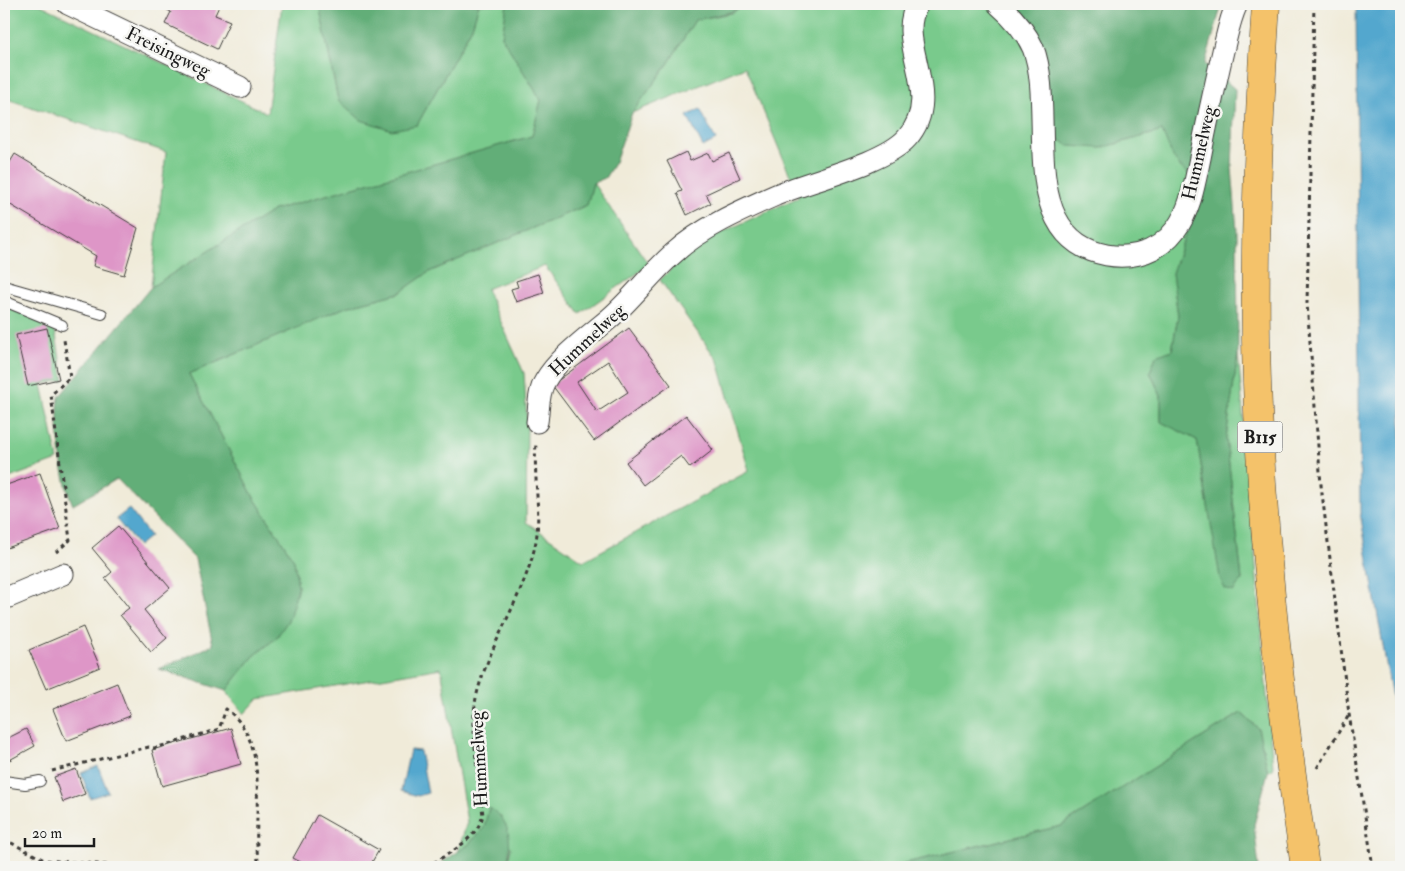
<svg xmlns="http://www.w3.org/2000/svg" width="1405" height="871" font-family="'IM FELL Double Pica',serif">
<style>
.green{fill:#79ca8c;stroke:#4a7354}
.forest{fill:#62ae78;stroke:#3f654a}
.water{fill:#52a7ce;stroke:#376275}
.building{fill:#de96c7;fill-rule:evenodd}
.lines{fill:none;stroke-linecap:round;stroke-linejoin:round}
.lane-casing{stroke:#3c3b38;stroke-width:12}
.street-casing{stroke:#3c3b38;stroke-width:23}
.primary-casing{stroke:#3c3b38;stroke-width:29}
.path{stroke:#3c3b38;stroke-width:3;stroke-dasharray:4 4;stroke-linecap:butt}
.lane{stroke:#fff;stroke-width:10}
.street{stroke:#fff;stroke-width:21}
.primary{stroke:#f4c26a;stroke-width:28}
.labels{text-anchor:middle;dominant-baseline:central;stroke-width:5;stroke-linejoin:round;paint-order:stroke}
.shield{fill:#f6f6f2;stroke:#5d5d5c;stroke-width:1}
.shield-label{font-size:18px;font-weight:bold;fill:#1c1c1c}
.street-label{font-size:19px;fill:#1c1c1c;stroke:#f6f6f2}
</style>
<rect width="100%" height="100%" fill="#f6f6f2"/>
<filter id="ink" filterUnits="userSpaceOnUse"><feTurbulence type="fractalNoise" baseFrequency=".02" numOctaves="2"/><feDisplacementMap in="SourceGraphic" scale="10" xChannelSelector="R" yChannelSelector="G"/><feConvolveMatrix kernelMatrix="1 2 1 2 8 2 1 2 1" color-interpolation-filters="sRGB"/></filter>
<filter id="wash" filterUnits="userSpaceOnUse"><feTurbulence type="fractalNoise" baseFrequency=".0096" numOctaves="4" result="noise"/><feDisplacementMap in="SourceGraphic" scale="20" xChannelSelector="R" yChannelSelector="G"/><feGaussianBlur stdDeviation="1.12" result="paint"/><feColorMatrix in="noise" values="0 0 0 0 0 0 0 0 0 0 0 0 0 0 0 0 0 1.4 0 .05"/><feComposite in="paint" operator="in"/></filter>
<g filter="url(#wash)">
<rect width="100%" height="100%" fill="#f0ebd9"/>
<g class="green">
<polygon points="4,4 39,4 267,113 282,4 319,4 338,100 417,125 472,27 479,4 507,4 502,37 541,100 532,136 274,210 151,287 166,152 4,98"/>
<polygon points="748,4 1005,4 1101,148 1162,131 1174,158 1204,182 1172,273 1178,316 1172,350 1156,357 1150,372 1161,396 1161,421 1197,440 1207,502 1242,580 1226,438 1238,354 1273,768 1268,772 1258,728 1241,713 1061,826 889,867 511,867 507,865 511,848 489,808 484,828 468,845 458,852 467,822 441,668 258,699 244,714 226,691 253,657 277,637 298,587 294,560 253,496 189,374 346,307 399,293 429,272 587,205 593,183 649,265 580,314 545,266 486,289 524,373 527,424 526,522 583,561 749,471 718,361 660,280 686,254 703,241 799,197 745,67 632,113 668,64 695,20 731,13"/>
<polygon points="4,307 54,325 64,380 42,384 58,460 4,480"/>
</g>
<g class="forest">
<polygon points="319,4 479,4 472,27 417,125 392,130 361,120 338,100"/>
<path d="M507,4H748L731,12L695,20L668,64L632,113L615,162L605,178L593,183L587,205L429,272L399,293L346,307L189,374L253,496L294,560L298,587L289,619L277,637L253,657L226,691L159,669L213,645L195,559L117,479L73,505C62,483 55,423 59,397L151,287L274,210L532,136L541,100L502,37Z"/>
<path d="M1005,4H1222L1205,64L1235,89L1232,168L1237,231L1238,354L1226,438L1242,580L1233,592L1225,589L1220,578L1197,440L1161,422V396L1150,372L1156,356L1172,350L1178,316L1172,273L1204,182C1174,168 1174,160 1162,131L1101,148L1069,146L1050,133L1047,84Z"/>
<polygon points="1241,713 1258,728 1268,772 1254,825 1259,867 889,867 1061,826"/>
<path d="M489,808C511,818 512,844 507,865L511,867H435L468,845L484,828Z"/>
</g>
<g class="water">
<polygon points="1356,4 1401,4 1401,750 1360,513"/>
<polygon points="700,109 716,140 703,147 687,116"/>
<polygon points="129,509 150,536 138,546 116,519"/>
<polygon points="410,750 420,751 428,793 418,796 401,791"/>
<polygon points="98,766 108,792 90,798 81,773"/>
</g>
<g id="blocks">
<g class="building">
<polygon points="164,4 220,4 215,15 230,21 217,49 165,24 171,12 162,7"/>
<polygon points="686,152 690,161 708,153 712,161 729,153 740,178 706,194 711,203 687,215 677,193 682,191 667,161"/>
<polygon points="15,154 138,228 124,275 93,266 96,256 4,201 4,172"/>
<polygon points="538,274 544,293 516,302 511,289 518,287 516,281"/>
<polygon points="47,328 59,379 28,386 16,335"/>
<path d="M629,328L671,385L594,441L552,385ZM608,361L628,392L597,412L577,382Z"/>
<polygon points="686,415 713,450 690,468 681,456 643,485 626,462"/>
<polygon points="40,473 60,529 4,549 4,486"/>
<polygon points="118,526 170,588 144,610 167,638 151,652 120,615 129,608 105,578 112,572 92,548"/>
<polygon points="83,627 100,667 46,689 29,650"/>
<polygon points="117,683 130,716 66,741 53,709"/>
<polygon points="231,728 241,764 162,786 152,750"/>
<polygon points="26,729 35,746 4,763 4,740"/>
<polygon points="76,769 85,794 63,802 54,777"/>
<polygon points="317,815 379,850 369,867 310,867 293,858"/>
</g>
</g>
</g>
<g filter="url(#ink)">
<use href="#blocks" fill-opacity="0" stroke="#3c3b38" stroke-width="1"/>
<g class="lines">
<g class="lane-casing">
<g id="lane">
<polyline points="4,286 102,314"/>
<polyline points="4,301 62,325"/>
<polyline points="4,781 25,784 40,781"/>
</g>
</g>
<g class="street-casing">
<g id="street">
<polyline points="68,4 240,87"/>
<path d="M998,4C1013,17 1025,30 1033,48C1056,106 1018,223 1092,251C1123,262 1156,256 1176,229C1191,209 1195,181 1200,158C1207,122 1215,86 1223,51C1227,35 1230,18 1237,4"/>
<path d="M537,422C539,409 538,392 545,381C558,358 590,335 610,318C633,298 651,273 674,253C701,228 742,210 776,195C809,181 885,163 907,138C946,94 893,41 918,4"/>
<polyline points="4,599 63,574"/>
</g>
</g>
<g class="primary-casing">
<path id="primary" d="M1266,4C1258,130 1253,256 1257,382C1262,545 1281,707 1305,867"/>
</g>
<g class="path">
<polyline points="1314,4 1307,303 1321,485 1349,714 1373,867"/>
<polyline points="56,552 70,540 51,395 70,377 64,340"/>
<polyline points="1317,768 1349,715"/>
<path d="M52,771L149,747L155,748L219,729L226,709C274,744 250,816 259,867"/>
<polyline points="4,839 44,860 135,867"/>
<path d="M427,867C447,854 477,840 483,815C479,784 470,727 476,698C488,645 523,599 535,546C542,515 533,477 536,444"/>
</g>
<use href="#lane" class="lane"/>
<use href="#street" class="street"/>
<use href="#primary" class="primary"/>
</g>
</g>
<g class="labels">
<rect class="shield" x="1237.5" y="421.5" width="45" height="31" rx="4"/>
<g class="shield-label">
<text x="1260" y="437">B115</text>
</g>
<g class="street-label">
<text transform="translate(168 52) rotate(26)">Freisingweg</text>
<text transform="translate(1199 153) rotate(-77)">Hummelweg</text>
<text transform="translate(587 340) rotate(-43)">Hummelweg</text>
<text transform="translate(479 759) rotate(-93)">Hummelweg</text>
</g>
</g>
<rect width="1405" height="871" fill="none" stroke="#f6f6f2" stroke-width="20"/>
<path d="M25 838v8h69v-8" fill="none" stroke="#1c1c1c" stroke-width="2.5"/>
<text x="32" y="838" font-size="15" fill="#1c1c1c" stroke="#f6f6f2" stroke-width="4" paint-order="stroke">20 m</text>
</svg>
